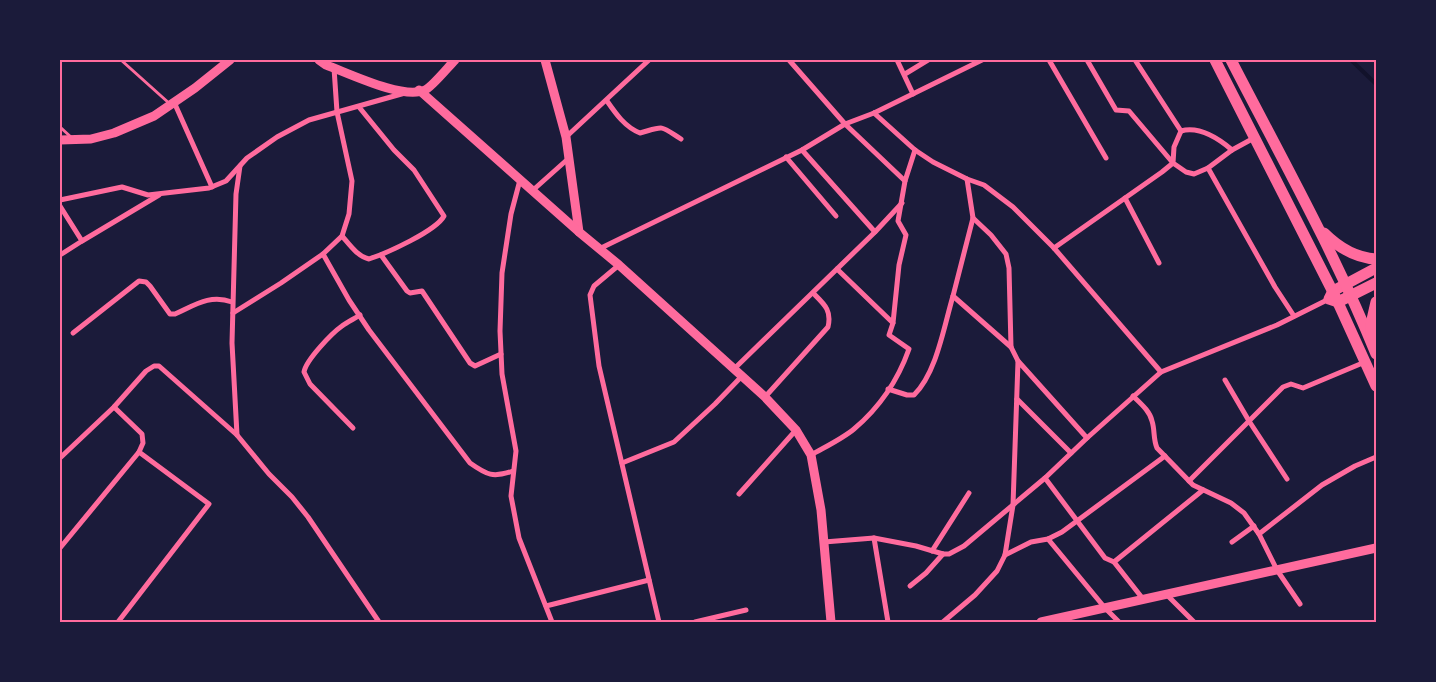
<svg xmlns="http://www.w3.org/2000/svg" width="1436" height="682" font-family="Lora,serif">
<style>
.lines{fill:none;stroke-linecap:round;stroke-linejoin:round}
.stream{stroke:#12122b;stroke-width:4}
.service{stroke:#ff6b9d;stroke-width:3}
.minor{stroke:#ff6b9d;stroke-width:5}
.tertiary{stroke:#ff6b9d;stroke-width:9}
.primary{stroke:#ff6b9d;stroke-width:11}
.trunk{stroke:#ff6b9d;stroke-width:11}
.neatline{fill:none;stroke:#ff6b9d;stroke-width:2}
</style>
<rect width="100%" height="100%" fill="#1b1b3a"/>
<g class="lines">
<polyline class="stream" points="1351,60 1376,84"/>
<g class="service">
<polyline points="121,60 170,104"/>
<polyline points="60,127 72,138"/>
</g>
<g class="minor">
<polyline points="789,60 845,124 905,181"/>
<polyline points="897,60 913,94"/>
<polyline points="1049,60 1106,158"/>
<path d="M1135,60L1181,131C1199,126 1218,138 1232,150"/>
<polyline points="905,74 928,60"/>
<path d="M607,101C616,114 625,127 640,133C665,126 659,125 681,139"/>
<polyline points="174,102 212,187"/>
<polyline points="874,113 915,150 933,162 967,179 984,185 1013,207 1054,248 1161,372"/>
<polyline points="1181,131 1174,147 1173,163 1186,172 1194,174 1208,168 1232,150 1254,138"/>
<polyline points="566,137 649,60"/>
<polyline points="802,150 875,232"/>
<polyline points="786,157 836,216"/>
<polyline points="1208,168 1275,287 1294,316"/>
<polyline points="967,179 973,218 953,296 1011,347"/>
<polyline points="520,180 511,214 502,273 500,331 502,374 516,451 511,496 519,538 552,622"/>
<polyline points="532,191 569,158"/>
<polyline points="1125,198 1159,263"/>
<polyline points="60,200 122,187 148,195 209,188 226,181 247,158 277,137 309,120 405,93"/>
<polyline points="60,206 82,241 60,255"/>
<polyline points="973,218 991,235 1006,254 1009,268 1011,347 1018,361"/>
<path d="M342,236C350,245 357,256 369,259C387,253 436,231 444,216L414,170L394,150L359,107"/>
<polyline points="82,241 159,195"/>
<polyline points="1054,248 1162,172 1173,163 1129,111 1116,110 1087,60"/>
<polyline points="599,249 802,150 845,124 874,113 982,60"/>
<path d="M323,254L349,300L369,330L470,463C487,475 493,478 513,471"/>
<polyline points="381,255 407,291 410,293 422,291 470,363 475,366 501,354"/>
<polyline points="619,265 594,286 590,295 599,366 659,622"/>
<polyline points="837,269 893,323"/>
<polyline points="233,313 281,283 323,254 342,236 349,214 352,181 337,112 334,68"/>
<path d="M73,333L139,281L146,282L150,286L170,314H175C195,305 210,294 232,302"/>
<polyline points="734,369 875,232 902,203"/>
<polyline points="1225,380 1249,421 1287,479"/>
<path d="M888,389L907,395H914C937,372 944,326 953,296"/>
<path d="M1133,396C1140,403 1150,411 1152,421C1155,430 1153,439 1157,448L1193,485L1231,503L1244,513L1259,534L1277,570L1300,604"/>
<path d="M765,397L828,327C832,310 824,304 813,293"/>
<polyline points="1017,399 1071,453"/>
<polyline points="114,407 142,434 143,443 139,452"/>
<path d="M353,428L310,384L304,372C306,360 332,333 342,326C347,322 354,319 360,315"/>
<polyline points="237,435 232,343 236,194 240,166"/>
<path d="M811,455C825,447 842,439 854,429C879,408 898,380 909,349L889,335L893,323L899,265L906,235L898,221L905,181L915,150"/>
<polyline points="60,458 114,407 146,371 154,366 159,366 237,435 269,474 292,497 308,517 379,622"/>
<polyline points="622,463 674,442 715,404 742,376"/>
<polyline points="1045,478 1105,558 1114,562"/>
<polyline points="1189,481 1283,387 1291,384 1303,388 1365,362"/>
<polyline points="739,494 796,430"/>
<polyline points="1259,534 1322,485 1355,466 1376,457"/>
<polyline points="874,538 888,622"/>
<polyline points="1048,539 1105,608 1119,622"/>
<polyline points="824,542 874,538 916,546 943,554 949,554 964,546 1045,478 1087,438 1161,372 1277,325 1329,299"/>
<polyline points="1232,542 1254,526"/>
<polyline points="60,548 139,452 209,504 118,622"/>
<polyline points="932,551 969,493"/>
<polyline points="1005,555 1031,542 1048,539 1062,532 1165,456"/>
<polyline points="910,586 926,573 943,554"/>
<polyline points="1166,594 1194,622"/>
<polyline points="1143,599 1114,562 1203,490"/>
<polyline points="546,606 649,580"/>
<polyline points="695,622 746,610"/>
<polyline points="943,622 975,595 997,571 1005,555 1013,505 1018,361 1087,438"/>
</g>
<g class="tertiary">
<path d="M319,60L326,65C348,73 403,100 425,90C432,87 449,66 455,60"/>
<polyline points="545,60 566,137 579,232 619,265 765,397 796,430 811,455 821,510 831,622"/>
<polyline points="419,90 579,232"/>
<polyline points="60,140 91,139 114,133 154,116 195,88 230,60"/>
<polyline points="1041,622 1376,548"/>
</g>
<polyline class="primary" points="1376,268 1333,291 1329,299 1338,302 1376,283"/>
<g class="trunk">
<polyline points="1215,60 1335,296 1376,386"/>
<path d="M1231,60C1281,157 1335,253 1376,354"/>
<path d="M1324,233C1338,247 1356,258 1376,259"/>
<polyline points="1371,335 1371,324 1376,302"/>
</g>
</g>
<rect width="1436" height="682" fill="none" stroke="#1b1b3a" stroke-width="122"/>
<rect x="61" y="61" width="1314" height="560" class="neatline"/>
</svg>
